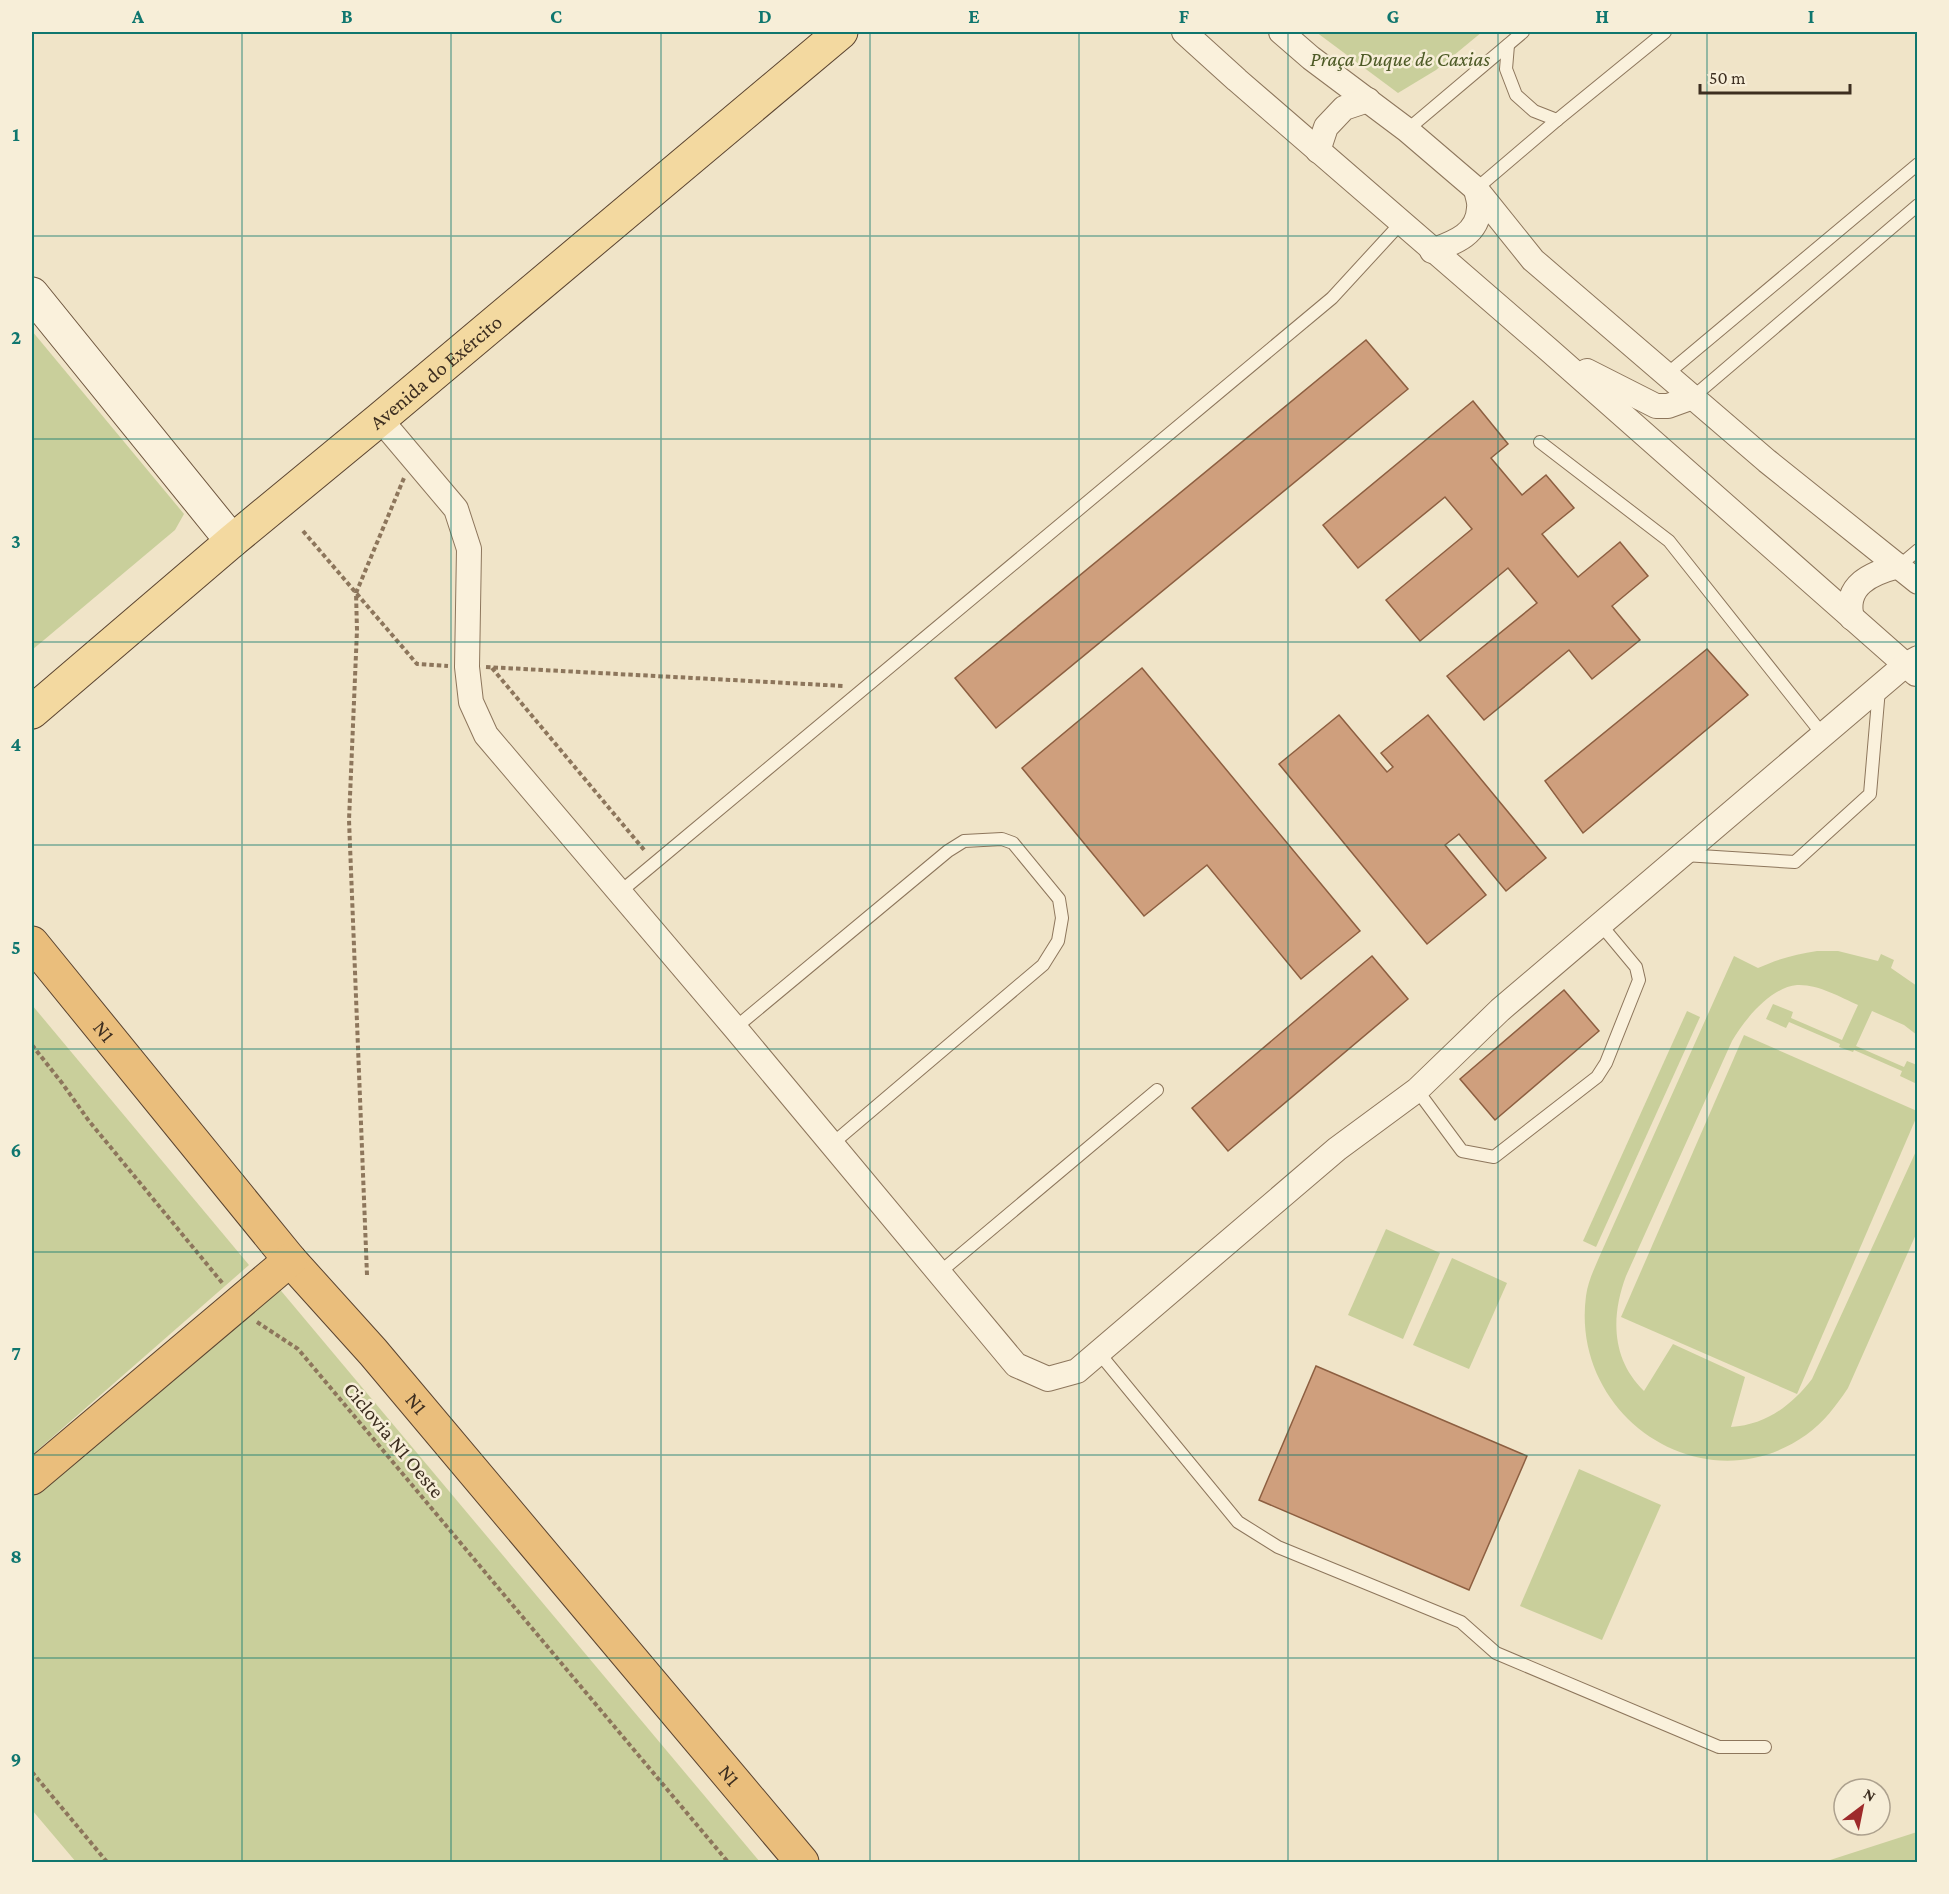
<svg xmlns="http://www.w3.org/2000/svg" width="1949" height="1894" font-family="'Crimson Pro',serif">
<style>
.green{fill:#c9cf9b}
.building{fill:#cf9f7d;stroke:#8d5f41;stroke-width:1.5}
.lines{fill:none;stroke-linecap:round;stroke-linejoin:round}
.service-casing{stroke:#8d765c;stroke-width:14}
.minor-casing{stroke:#8d765c;stroke-width:26}
.secondary-casing{stroke:#6f573f;stroke-width:35}
.primary-casing{stroke:#5b4430;stroke-width:35}
.trunk-casing{stroke:#5b4430;stroke-width:35}
.path{stroke:#8d765c;stroke-width:4;stroke-dasharray:4.5 3;stroke-linecap:butt}
.service{stroke:#faf1dc;stroke-width:12}
.minor{stroke:#faf1dc;stroke-width:24}
.secondary{stroke:#faf1dc;stroke-width:33}
.primary{stroke:#f3d9a0;stroke-width:33}
.trunk{stroke:#eabe7c;stroke-width:33}
.grid{fill:none;stroke:#0f766e;stroke-width:1.5;stroke-opacity:0.55}
.labels{text-anchor:middle;dominant-baseline:central;stroke-width:5;stroke-linejoin:round;paint-order:stroke}
.park-label{font-size:21px;font-style:italic;fill:#4d5a26;stroke:#f7eed8}
.street-label{font-size:21px;fill:#3d2e20;stroke:#f7eed8}
.neatline{fill:none;stroke:#0f766e;stroke-width:2}
.grid-label{font-size:20px;text-anchor:middle;font-weight:bold;fill:#0f766e}
</style>
<rect width="100%" height="100%" fill="#f0e4c8"/>
<g class="green">
<polygon points="1316,32 1482,32 1436,70 1398,93"/>
<polygon points="32,331 184,514 175,530 32,650"/>
<path d="M1817,951H1838L1878,961L1881,954L1894,960L1891,968L1917,986V1035L1904,1025L1872,1011L1856,1046L1904,1067L1907,1061L1917,1065V1084L1900,1076L1902,1071L1854,1050L1853,1052L1839,1047L1840,1044L1789,1022L1786,1028L1766,1019L1773,1004L1793,1012L1791,1018L1842,1040L1858,1005C1840,997 1818,984 1797,985C1771,987 1744,1020 1732,1041L1626,1276C1611,1316 1611,1359 1644,1391L1673,1344L1745,1377L1731,1427C1766,1425 1792,1405 1812,1379L1917,1149V1232L1848,1388C1836,1406 1824,1422 1806,1435C1704,1507 1570,1417 1586,1296C1588,1281 1595,1267 1601,1253L1734,956L1758,968C1778,959 1796,954 1817,951Z"/>
<polygon points="32,1005 249,1265 32,1455"/>
<polygon points="1687,1011 1700,1017 1596,1247 1583,1241"/>
<polygon points="1744,1035 1917,1111 1917,1116 1797,1394 1621,1317"/>
<polygon points="1386,1229 1440,1253 1403,1339 1348,1315"/>
<polygon points="1452,1258 1507,1283 1469,1369 1413,1345"/>
<polygon points="272,1280 760,1862 76,1862 32,1810 32,1490"/>
<polygon points="1579,1469 1661,1505 1602,1640 1520,1606"/>
<polygon points="1917,1832 1917,1862 1824,1862"/>
</g>
<g class="building">
<polygon points="1366,340 1408,389 996,728 955,678"/>
<polygon points="1473,401 1508,444 1491,458 1522,495 1546,475 1574,508 1542,534 1578,577 1620,542 1648,576 1612,606 1640,640 1592,679 1569,650 1484,720 1447,676 1537,603 1508,568 1420,641 1386,600 1472,529 1445,497 1358,568 1323,525"/>
<polygon points="1707,649 1748,695 1583,833 1545,781"/>
<polygon points="1142,668 1360,931 1301,979 1207,865 1144,916 1022,768"/>
<polygon points="1339,715 1387,772 1393,767 1381,753 1428,715 1546,858 1506,891 1459,834 1445,845 1486,895 1427,944 1279,764"/>
<polygon points="1372,956 1408,999 1228,1151 1192,1108"/>
<polygon points="1564,990 1599,1031 1495,1120 1460,1079"/>
<polygon points="1316,1366 1527,1456 1469,1590 1259,1500"/>
</g>
<g class="lines">
<g class="service-casing">
<g id="service">
<polyline points="1508,45 1506,69 1516,95 1534,111 1557,120"/>
<polyline points="1407,130 1523,32"/>
<polyline points="1476,189 1557,120 1665,32"/>
<polyline points="1667,374 1918,164"/>
<polyline points="1693,397 1918,205"/>
<polyline points="1540,442 1669,541 1823,735"/>
<polyline points="1899,566 1918,550"/>
<polyline points="1684,855 1795,862 1870,794 1879,689"/>
<polyline points="620,892 1332,298 1401,223"/>
<polyline points="735,1028 948,851 964,841 1002,839 1013,843 1059,899 1062,918 1058,941 1043,965 832,1144"/>
<polyline points="1417,1090 1462,1151 1494,1157 1597,1077 1606,1063 1639,980 1636,967 1601,925"/>
<polyline points="940,1272 1157,1090"/>
<polyline points="1099,1353 1238,1522 1278,1547 1461,1622 1496,1653 1719,1747 1765,1747"/>
</g>
</g>
<g class="minor-casing">
<g id="minor">
<polyline points="1184,32 1237,80 1549,350 1916,674"/>
<polyline points="1281,32 1311,58 1407,130 1476,189 1533,260 1554,278 1767,461 1918,582"/>
<polyline points="1318,151 1326,127 1344,108 1368,100"/>
<path d="M1432,251C1453,243 1478,235 1479,208C1480,202 1477,195 1476,189"/>
<polyline points="1587,371 1656,406 1668,406 1693,397"/>
<polyline points="380,419 456,509 469,549 467,667 471,702 486,735 735,1028 1016,1365 1048,1379 1077,1371 1337,1149 1417,1090 1500,1010 1905,665 1918,658"/>
<path d="M1852,618C1843,585 1872,573 1899,566"/>
</g>
</g>
<g class="secondary-casing">
<polyline id="secondary" points="32,294 232,541"/>
</g>
<g class="primary-casing">
<g id="primary">
<path id="s1" d="M32,712L232,541L380,419L841,32"/>
</g>
</g>
<g class="trunk-casing">
<g id="trunk">
<path id="s2" d="M32,943L290,1260L373,1352L802,1862"/>
<polyline points="32,1478 290,1260"/>
</g>
</g>
<g class="path">
<polyline points="303,531 417,664 448,666"/>
<polyline points="486,667 844,686"/>
<polyline points="492,668 645,851"/>
<polyline points="32,1045 62,1083 89,1121 224,1285"/>
<polyline points="367,1275 349,820 357,630 356,593 404,478"/>
<polyline points="257,1322 298,1349 728,1862"/>
<polyline points="32,1772 107,1862"/>
</g>
<use href="#service" class="service"/>
<use href="#minor" class="minor"/>
<use href="#secondary" class="secondary"/>
<use href="#primary" class="primary"/>
<use href="#trunk" class="trunk"/>
</g>
<path class="grid" d="M242,32V1862M451,32V1862M661,32V1862M870,32V1862M1079,32V1862M1288,32V1862M1498,32V1862M1707,32V1862M32,236H1918M32,439H1918M32,642H1918M32,845H1918M32,1049H1918M32,1252H1918M32,1455H1918M32,1658H1918"/>
<g class="labels">
<g class="park-label">
<text x="1400" y="59">Praça Duque de Caxias</text>
</g>
<g class="street-label">
<text stroke="none"><textPath href="#s1" startOffset="528">Avenida do Exército</textPath></text>
<text stroke="none"><textPath href="#s2" startOffset="114">N1</textPath></text>
<text stroke="none"><textPath href="#s2" startOffset="600">N1</textPath></text>
<text transform="translate(394 1440) rotate(50)">Ciclovia N1 Oeste</text>
<text stroke="none"><textPath href="#s2" startOffset="1086">N1</textPath></text>
</g>
</g>
<rect width="1949" height="1894" fill="none" stroke="#f7eed8" stroke-width="66"/>
<g transform="translate(1862 1807) rotate(32)"><circle r="28" fill="#f7eed8" stroke="#ada18e" stroke-width="1.5"/>
<path d="M0-4.5L10 22L0 15L-10 22Z" fill="#9e2a2b"/>
<text y="-9" font-size="16" font-weight="bold" text-anchor="middle" fill="#3d2e20">N</text>
</g>
<path d="M1700 84v9h150v-9" fill="none" stroke="#3d2e20" stroke-width="3"/>
<text x="1709" y="84" font-size="18" fill="#3d2e20" stroke="#f7eed8" stroke-width="4.5" paint-order="stroke">50 m</text>
<rect x="33" y="33" width="1883" height="1828" class="neatline"/>
<g class="grid-label">
<text x="138" y="23">A</text>
<text x="347" y="23">B</text>
<text x="556" y="23">C</text>
<text x="765" y="23">D</text>
<text x="974" y="23">E</text>
<text x="1184" y="23">F</text>
<text x="1393" y="23">G</text>
<text x="1602" y="23">H</text>
<text x="1811" y="23">I</text>
<text x="16" y="141">1</text>
<text x="16" y="344">2</text>
<text x="16" y="548">3</text>
<text x="16" y="751">4</text>
<text x="16" y="954">5</text>
<text x="16" y="1157">6</text>
<text x="16" y="1360">7</text>
<text x="16" y="1563">8</text>
<text x="16" y="1766">9</text>
</g>
</svg>
